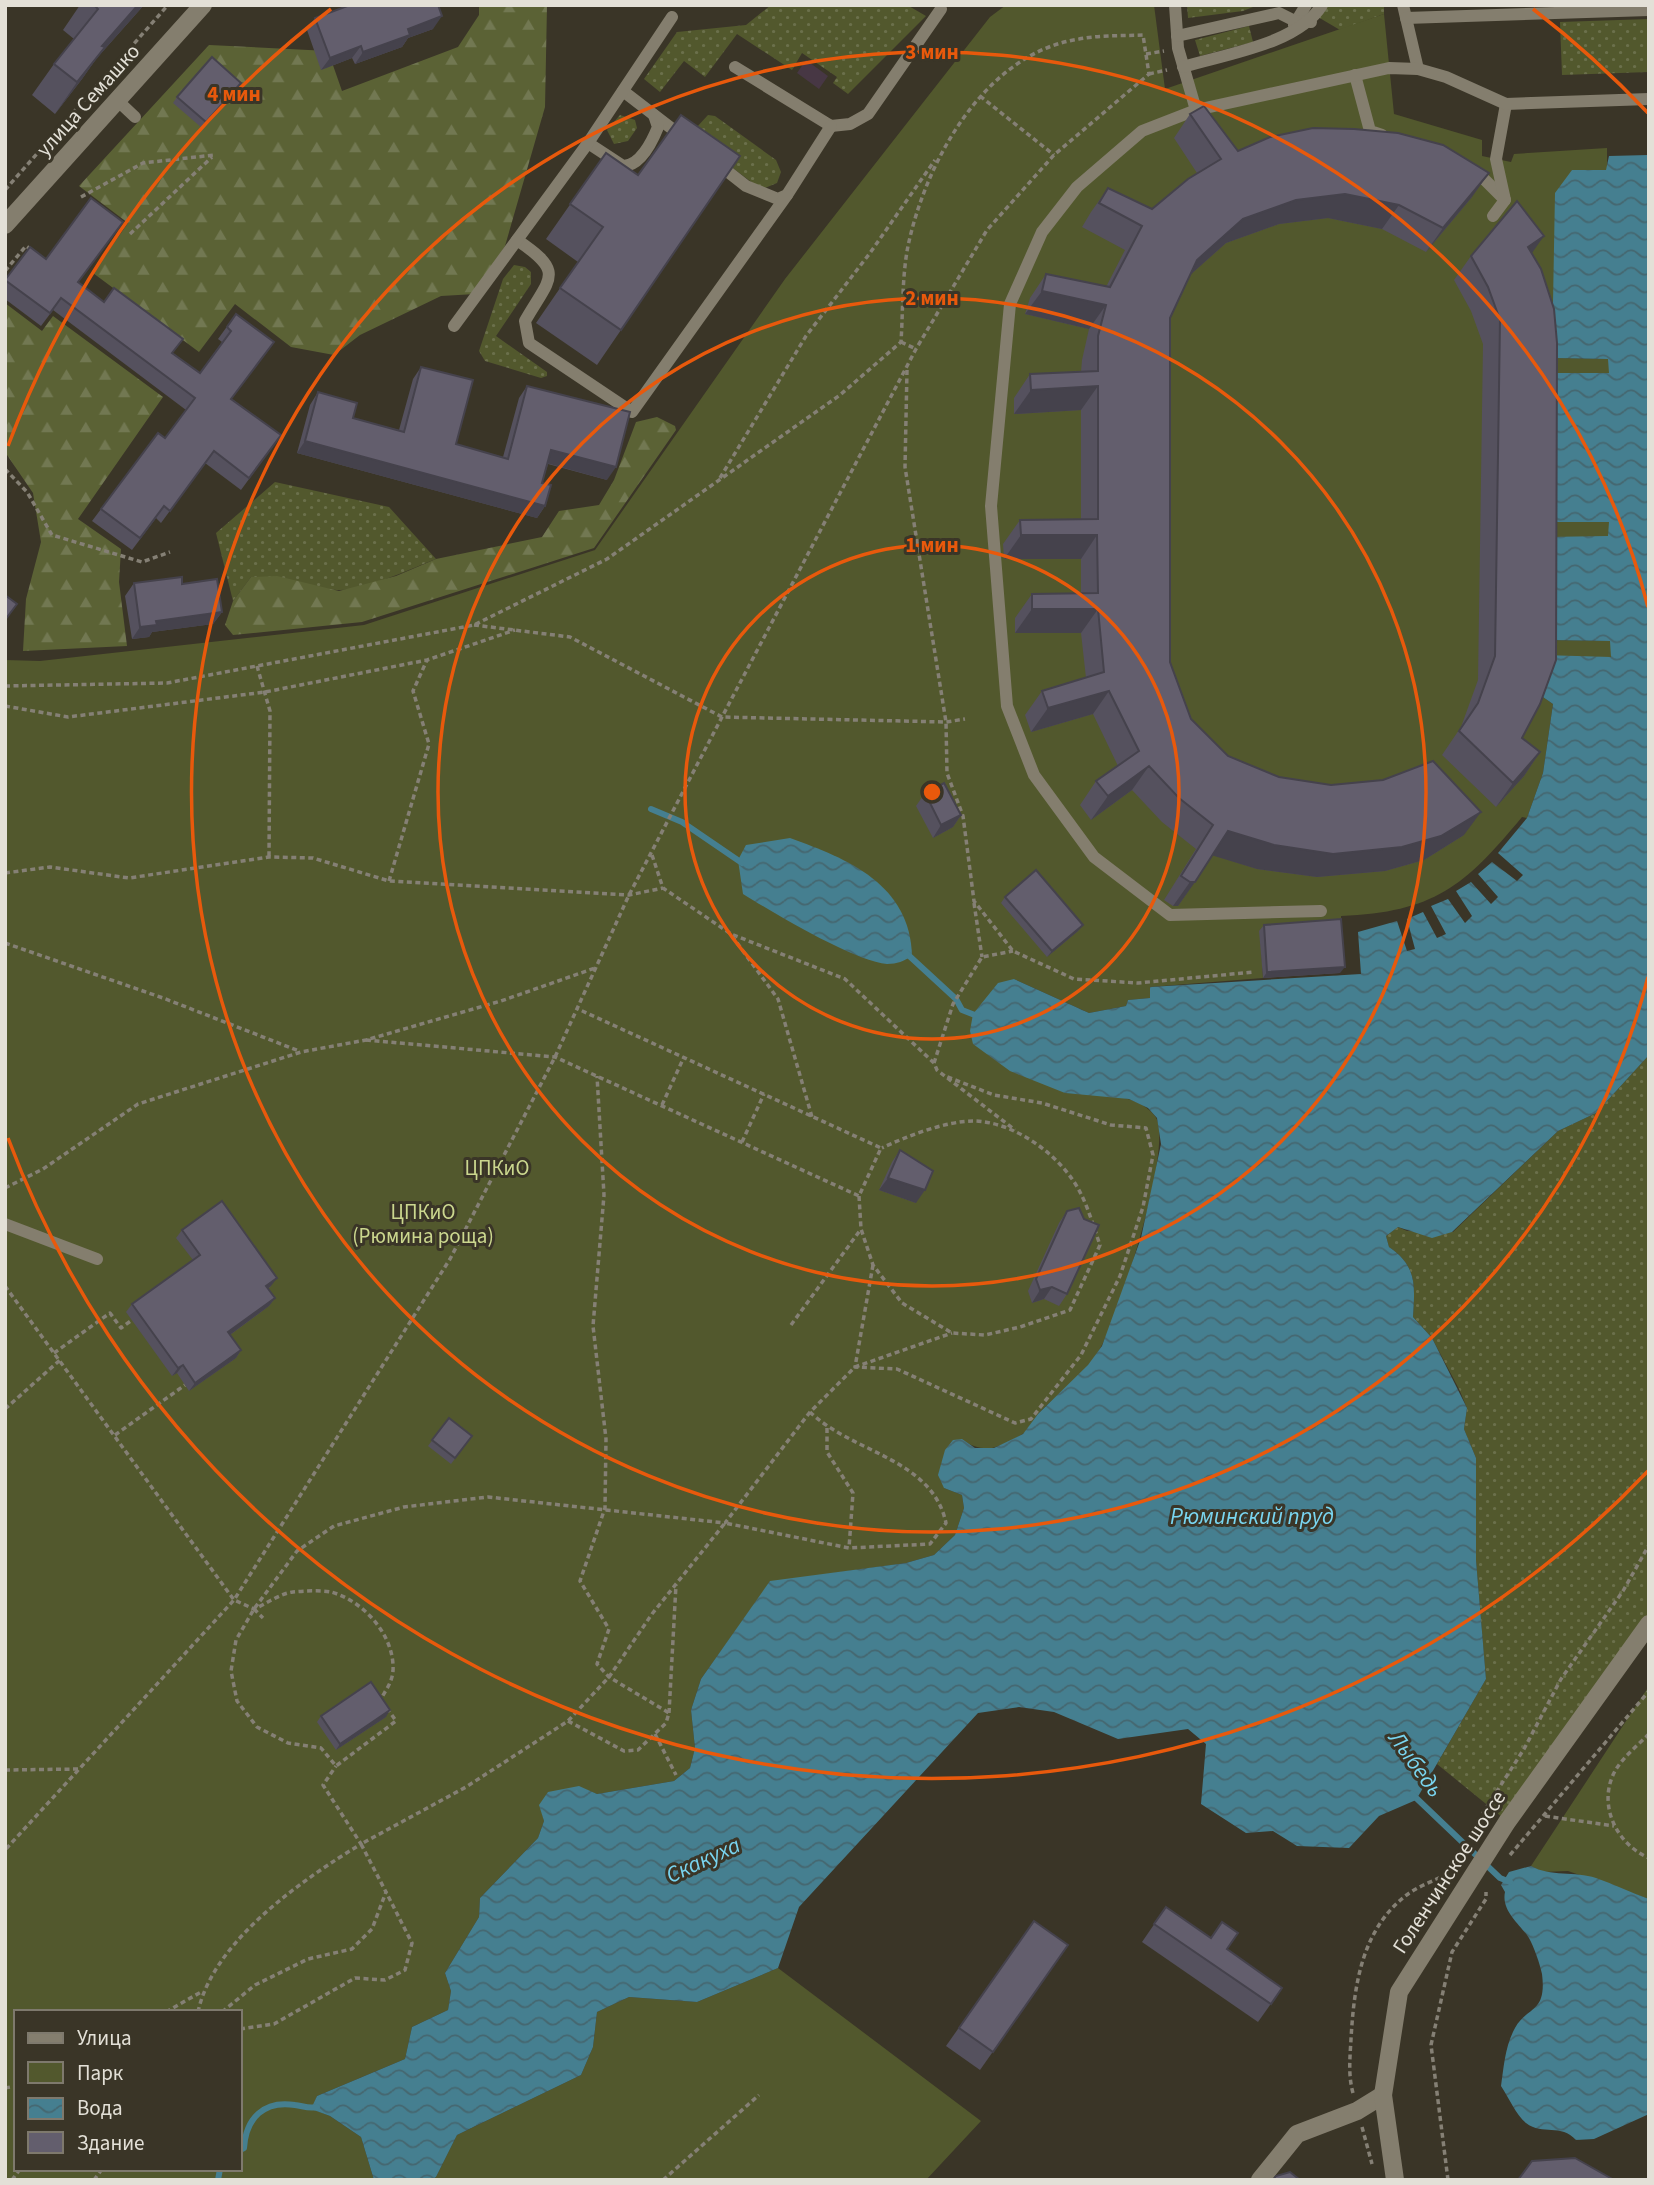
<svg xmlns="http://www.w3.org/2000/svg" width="1654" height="2185" font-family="'Source Sans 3',sans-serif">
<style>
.industrial{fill:#473744}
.grass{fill:url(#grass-dots)}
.forest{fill:url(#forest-firs)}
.park{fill:#52582d;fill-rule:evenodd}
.water{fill:url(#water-waves)}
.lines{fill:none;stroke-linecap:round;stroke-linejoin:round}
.stream{stroke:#457f90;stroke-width:6}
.path{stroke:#858075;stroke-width:3.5;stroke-dasharray:5 3.5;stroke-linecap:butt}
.lane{stroke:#847e6e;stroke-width:12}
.street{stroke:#847e6e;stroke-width:18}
.secondary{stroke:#847e6e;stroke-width:18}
.wall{fill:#55515e}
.shaded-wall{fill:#45424c}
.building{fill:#635e6d;stroke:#45424c;stroke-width:2}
.ring{fill:none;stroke:#e8590c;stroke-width:3.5}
.labels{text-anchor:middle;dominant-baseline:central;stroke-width:6;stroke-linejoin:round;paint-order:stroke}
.street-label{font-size:21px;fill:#e3e0d7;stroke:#3a3527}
.park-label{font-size:21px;fill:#cbd78e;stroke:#3a3527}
.water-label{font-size:23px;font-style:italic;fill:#79d5f0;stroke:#3a3527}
.centre{fill:#e8590c;stroke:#3a3527;stroke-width:3.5}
.ring-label{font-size:21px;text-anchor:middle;font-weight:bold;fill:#e8590c;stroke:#3a3527;stroke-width:6;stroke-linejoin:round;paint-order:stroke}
</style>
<defs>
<pattern id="grass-dots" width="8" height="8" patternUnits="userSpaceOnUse" patternTransform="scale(1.75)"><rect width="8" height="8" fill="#52582d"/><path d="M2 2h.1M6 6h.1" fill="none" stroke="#6b704b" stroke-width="1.8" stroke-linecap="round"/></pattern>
<pattern id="forest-firs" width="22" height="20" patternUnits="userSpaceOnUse" patternTransform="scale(1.75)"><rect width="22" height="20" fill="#5b6235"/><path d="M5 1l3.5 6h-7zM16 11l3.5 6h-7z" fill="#727852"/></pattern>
<pattern id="water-waves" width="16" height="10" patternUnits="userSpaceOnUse" patternTransform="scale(1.75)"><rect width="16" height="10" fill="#457f90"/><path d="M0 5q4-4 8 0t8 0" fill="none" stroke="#456770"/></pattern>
</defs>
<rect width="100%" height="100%" fill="#3a3527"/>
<polygon class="industrial" points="806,60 828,76 819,89 797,73"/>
<g class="grass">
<polygon points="771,5 907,5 926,16 848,94 833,83 837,77 802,53 792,70 737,34 705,77 684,61 660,92 644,79 677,32 746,25"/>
<polygon points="1187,5 1258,5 1243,11 1188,18"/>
<polygon points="1326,5 1384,5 1384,14 1340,30 1318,17"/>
<polygon points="1649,19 1649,72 1562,75 1560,22"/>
<polygon points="1249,26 1253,42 1200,56 1195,40"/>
<polygon points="620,115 635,120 637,128 628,141 614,144 607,130"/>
<polygon points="708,115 715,116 776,160 781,172 777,183 765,188 754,184 697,141 696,128"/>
<polygon points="514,265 525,267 531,272 531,284 496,336 547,372 547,376 541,378 485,361 479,351 503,279"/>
<path d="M275,482L389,507L436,559C413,568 361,592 337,590C306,587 285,576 251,577L233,601L216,533Z"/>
<path d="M1649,1055V1623L1507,1821L1437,1764L1486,1679L1476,1560V1458L1464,1429L1467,1408L1459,1389L1432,1338L1413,1317C1415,1285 1417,1266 1389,1247L1386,1236L1398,1227L1407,1231L1453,1232L1558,1131L1596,1113Z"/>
</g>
<g class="forest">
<polygon points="479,5 547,5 545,107 505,246 475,294 441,296 360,335 334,355 291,347 235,304 199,352 93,273 128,223 79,186 209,45 328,51 342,91 458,47 479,15"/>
<polygon points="5,303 42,331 53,316 163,397 78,519 121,549 119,582 127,646 23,651 26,599 41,542 33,493 5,452"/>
<polygon points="657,417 675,426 676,430 594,548 362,622 233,635 225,625 233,601 251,577 277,576 339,591 396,576 436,559 542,537 559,511 599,505 614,480 636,422"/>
</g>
<g class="park">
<path d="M1006,5H1154L1165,89L1384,14L1394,114L1482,140V156L1511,162L1514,154L1607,148V170H1572L1552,358L1609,359V374L1546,522H1609V536L1544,640L1611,641V658L1540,695L1553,704L1543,773L1527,818L1522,817C1464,887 1434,912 1341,916V925L1260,931L1263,978L1150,987V998L1128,1000L1126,1006L1089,1013L1014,979L1065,1093C1093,1095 1136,1091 1155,1116C1175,1143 1119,1313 1102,1345C1089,1371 1061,1391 1041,1411C1035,1417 1031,1425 1025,1432C1018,1438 1001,1446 992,1448C979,1449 972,1446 962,1440L944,1488L962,1495L964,1508L955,1535L934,1555L906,1563L770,1582L701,1679L691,1710L695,1748L690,1768L674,1781L597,1794L579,1787L540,1805L544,1821L538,1838L480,1898L479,1917L445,1973L451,1991L448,2010L412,2027L405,2059L317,2096L312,2109L330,2116L361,2137L374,2180H5V660L40,661L364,625L595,550L785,279L990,17ZM16,2012H240V2169H16Z"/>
<polygon points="1649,1686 1649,1899 1568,1871 1542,1872 1531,1866"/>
<polygon points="778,1968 981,2121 926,2180 431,2180 436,2177 457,2135 581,2075 593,2047 597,2012 629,1997 697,2002"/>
</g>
<g class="water">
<path d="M1649,155V1055L1596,1113L1558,1131L1452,1232L1432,1238L1398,1227L1386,1236L1389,1247C1417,1266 1415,1285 1413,1317L1432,1338L1467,1408L1464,1429L1476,1458V1560L1486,1679L1416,1800L1379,1816L1349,1848L1297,1846L1273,1831L1246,1833L1201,1804L1206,1744L1188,1729L1118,1739L1054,1712L1019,1707L978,1713L799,1907L778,1968L697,2002L629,1997L597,2012L593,2047L581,2075L457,2135L436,2177L431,2180H374L361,2137L330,2116L311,2109L317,2096L405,2059L412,2027L448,2010L451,1991L445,1973L479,1917L480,1898L538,1838L544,1821L539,1805L548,1792L579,1786L597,1794L674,1781L690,1768L695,1748L691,1710L701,1679L770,1581L906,1563L934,1555L955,1535L964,1508L962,1495L944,1488L938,1475L945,1450L953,1440L962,1439L975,1448H994L1023,1434L1038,1414L1088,1365L1102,1346L1141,1238L1161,1144L1157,1118L1148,1108L1129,1099L1065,1093L1010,1071L973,1044L970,1031L973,1014L998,983L1014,979L1089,1013L1126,1006L1128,1000L1150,998V987L1361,974L1358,932L1397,921L1407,951L1415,949L1407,919L1423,912L1437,938L1446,934L1431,906L1448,899L1465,923L1472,916L1456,891L1471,882L1491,904L1498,897L1478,874L1492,862L1517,881L1523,875L1498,853L1527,818L1543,773L1553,704L1540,695L1542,655L1611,657L1610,641L1544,640L1545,537L1608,536L1609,522H1545L1550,373H1609L1608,359L1552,358L1555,193L1572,170H1606L1609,156Z"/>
<path d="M790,838C848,859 910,884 912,956C904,961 897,964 887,964C855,962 772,912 743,894L738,860L746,845Z"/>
<path d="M1531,1866C1550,1877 1575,1871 1596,1878C1614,1884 1631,1893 1649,1899V2114L1594,2139L1576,2140C1561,2123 1543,2136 1526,2123C1516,2115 1508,2096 1501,2086C1504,2066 1505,2046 1515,2028C1527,2006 1547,2014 1542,1974C1540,1964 1534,1947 1529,1938C1520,1924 1501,1911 1505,1892L1501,1885L1509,1872Z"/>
</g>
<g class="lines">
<g class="stream">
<polyline points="651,809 682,822 742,863"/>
<polyline points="905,952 956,999 962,1010 980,1017"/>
<polyline points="1412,1794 1500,1878 1510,1882"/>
<path d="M240,2150L244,2148C246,2118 264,2100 295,2105C303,2106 309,2109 317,2107"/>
<polyline points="218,2180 220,2169"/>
</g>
<g class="path">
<polyline points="1146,54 1164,51"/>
<polyline points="1149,74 1167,70"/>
<polyline points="980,96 1054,155"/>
<polyline points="5,190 168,5"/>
<polyline points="81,197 143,163 214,155"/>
<polyline points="130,234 212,157"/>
<polyline points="5,271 26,246 33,251"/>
<polyline points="901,342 916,349"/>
<polyline points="907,370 905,467 946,722 947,773 963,816 974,901 1013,951 1074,979 1138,983 1254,972"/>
<polyline points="5,469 27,492 52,535 142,562 170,552"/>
<polyline points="720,478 806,336 870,253 935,160"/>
<polyline points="474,625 570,637 722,717 946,722 965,719"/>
<polyline points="257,666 270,711 269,857"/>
<path d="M5,686L167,683L474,625L607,559L840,395L901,342C903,311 902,276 908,246C926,161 985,53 1079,39C1100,35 1122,36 1143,35L1149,74L1054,155L987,230L916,349L722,717L629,895L555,1057L450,1259L234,1600L5,1850"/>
<polyline points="5,706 68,717 265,692 427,660 515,630"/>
<polyline points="652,855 663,888 731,934 845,979 934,1063 937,1070 1015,1130"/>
<polyline points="5,873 50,867 129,878 269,857 313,858 389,881 629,895 663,888"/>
<polyline points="389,881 429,744 413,691 427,660"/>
<polyline points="974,903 982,957"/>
<polyline points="732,936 778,999 812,1117"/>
<polyline points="5,943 163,998 299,1051"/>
<polyline points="366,1040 555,1057 859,1196 881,1148 578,1009"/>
<polyline points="934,1063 953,1004 982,957 1013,951"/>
<polyline points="662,1105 684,1057"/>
<polyline points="742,1142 764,1094"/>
<polyline points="5,1188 43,1169 138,1104 301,1052 366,1040 501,1001 595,968"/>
<path d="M859,1196L861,1229L873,1265L902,1303L952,1333L985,1335L1020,1327L1070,1310L1100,1245C1094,1228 1089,1210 1081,1194C1063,1157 1016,1122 974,1121C946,1121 907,1136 882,1148"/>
<polyline points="873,1265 855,1367 897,1369 1015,1423 1031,1419 1081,1355 1120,1276 1143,1207 1153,1155 1146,1128 1111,1125 1042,1103 994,1095 945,1076"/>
<path d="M5,1286L234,1600L254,1609C266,1604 281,1593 293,1592C304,1591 320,1590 331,1592C364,1601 395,1636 393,1671C392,1683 385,1691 381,1699"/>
<polyline points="791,1325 861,1229"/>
<polyline points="54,1353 110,1313 121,1328 132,1320"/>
<polyline points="5,1409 60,1360"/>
<polyline points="827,1428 827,1452 853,1493 849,1548"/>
<polyline points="115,1435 185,1385"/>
<polyline points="254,1609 263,1618"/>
<polyline points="387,1708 396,1721 336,1766 321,1748 288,1743 257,1727 237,1701 231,1671 236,1640 254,1609 297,1551 334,1526 404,1507 488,1497 725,1523 810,1412 855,1367 952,1333"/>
<polyline points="669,1713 676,1585"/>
<polyline points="568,1721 624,1751 638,1750 666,1723 669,1713 609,1677 597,1664 609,1629 580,1581 605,1508 606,1439 593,1326 604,1195 597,1076"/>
<polyline points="655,1734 676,1775"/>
<path d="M1649,1734C1638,1745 1623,1757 1615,1771C1597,1804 1616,1844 1649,1858"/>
<polyline points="5,1770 79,1769"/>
<polyline points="1545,1816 1614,1826"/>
<polyline points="1478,1830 1481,1816 1524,1749 1561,1679 1623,1591 1649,1545"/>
<polyline points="1510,1855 1649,1691"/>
<polyline points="166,2012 201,1992"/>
<path d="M198,2012C213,1941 302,1880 361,1844L323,1785L336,1766"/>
<path d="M222,2012L255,1985L308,1959L352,1949L372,1929L386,1892L361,1844L466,1787L568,1721L609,1677L652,1614L725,1523L849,1548L930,1544L946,1523C932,1458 852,1453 810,1412"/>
<polyline points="240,2029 274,2024 355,1978 385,1980 405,1970 412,1943 386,1892"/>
<polyline points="5,2088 16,2086"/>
<path d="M1353,2093C1348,2075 1350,2058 1351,2039C1354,1987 1361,1932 1404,1897C1417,1886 1437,1880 1451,1872"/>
<polyline points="1362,2127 1372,2164"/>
<polyline points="12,2180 20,2169"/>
<polyline points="94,2180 102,2169"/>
<polyline points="663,2180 759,2095"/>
<polyline points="1448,2180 1431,2045 1452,1952 1486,1899 1486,1892"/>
</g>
<g class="lane">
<polyline points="1175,5 1178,48 1196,110"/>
<polyline points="1403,5 1418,69"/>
<polyline points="1406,18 1649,10"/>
<polyline points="1294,25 1306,5"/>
<polyline points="1177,36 1279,13 1295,21 1311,22"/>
<polyline points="735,67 831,126 850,124 868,114 941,9"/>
<path d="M1183,67C1226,54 1298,44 1322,5"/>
<polyline points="1355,75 1370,131 1382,135"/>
<polyline points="623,91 684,138"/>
<polyline points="118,101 135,117"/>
<path d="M588,143L623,166C640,166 652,142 658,127L654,115"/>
<polyline points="718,164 746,186 778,199 787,195 831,126"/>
<polyline points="1470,171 1482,177 1505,200"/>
<polyline points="1493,216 1505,200 1496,159 1506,104"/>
<path d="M517,240C566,273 550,277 525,321L529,343L632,412L787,195"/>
<polyline points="454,326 588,143 672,17"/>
<polyline points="1321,911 1170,915 1094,857 1034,775 1007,706 991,506 1010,304 1042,232 1077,187 1142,131 1196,110 1389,68 1418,69 1446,77 1506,104 1649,99"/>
<polyline points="5,1224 97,1259"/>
</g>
<g class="street">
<polyline points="5,225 203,5"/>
<polyline points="1260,2180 1297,2134 1357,2111 1383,2095"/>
</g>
<polyline class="secondary" points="1395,2180 1383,2095 1399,1992 1507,1822 1649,1624"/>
</g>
<g class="wall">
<polygon points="80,5 144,5 96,59 82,79 55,114 32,95 54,64 74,39 63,30"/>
<polygon points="341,5 438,5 433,29 408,38 402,47 355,64 352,58 321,70 307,30 315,18 342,8"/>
<polygon points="237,89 202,128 173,103 177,97"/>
<polygon points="1190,114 1238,151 1472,197 1426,252 1382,229 1328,218 1279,224 1226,243 1190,275 1170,318 1170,662 1191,719 1228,756 1279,777 1464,835 1424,860 1385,871 1317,877 1257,869 1213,855 1178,906 1173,906 1164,900 1196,849 1162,822 1132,790 1091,820 1080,805 1096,781 1118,766 1093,714 1031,732 1025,715 1042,691 1086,678 1081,633 1015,633 1015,618 1032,594 1081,593 1081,559 1004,559 1003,544 1020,520 1081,520 1081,410 1014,414 1014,398 1030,374 1081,372 1082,360 1089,329 1025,314 1030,298 1046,274 1106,287 1125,250 1082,227 1091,212 1108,188 1152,209 1197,173 1174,138"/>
<polygon points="606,153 621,330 597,365 536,323 578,262 546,239"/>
<polygon points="1532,254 1522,738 1540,752 1524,776 1496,807 1442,755 1461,727 1478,680 1483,344 1471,311 1454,280 1471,256"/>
<polygon points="5,280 78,283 200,373 222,342 218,339 236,314 232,399 281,435 241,490 205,463 161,523 156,518 132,550 92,521 101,509 165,438 186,410 53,310 41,326 5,299"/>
<polygon points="421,367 456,444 503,457 519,398 527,386 607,480 548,464 542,483 545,506 537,518 297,453 310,405 318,392 353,418 399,430 413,379"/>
<polygon points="134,583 182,584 222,612 213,624 152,632 149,637 132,639 125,596"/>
<polygon points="925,793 961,815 953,827 933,838 916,806"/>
<polygon points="1005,897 1083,925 1078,931 1047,957 1001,903"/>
<polygon points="1264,925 1340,973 1263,978 1259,931"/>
<polygon points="900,1150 916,1203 879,1190 892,1162"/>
<polygon points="1067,1211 1067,1294 1059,1306 1044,1299 1032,1303 1028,1291 1059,1223"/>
<polygon points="182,1230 271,1286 268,1289 275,1298 269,1306 230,1335 241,1350 236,1358 189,1391 177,1373 172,1376 126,1312 132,1304 193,1260 176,1238"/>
<polygon points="449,1418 472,1436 451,1464 428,1446"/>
<polygon points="321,1716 386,1717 336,1750 317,1722"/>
<polygon points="1166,1907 1282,1988 1258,2022 1142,1942"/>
<polygon points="1034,1921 1068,1945 980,2070 946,2046"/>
</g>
<g class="shaded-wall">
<polygon points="138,5 144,5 96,59 82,79 55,114 102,46"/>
<polygon points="442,16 433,29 408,38 402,47 355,64 363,52 408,29"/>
<polygon points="361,46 352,58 321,70 330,58"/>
<polygon points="241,83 237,89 202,128 206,122"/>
<polygon points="1489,173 1472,197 1426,252 1443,228"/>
<polygon points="1345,194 1399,205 1382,229 1328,218 1279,224 1226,243 1180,284 1197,260 1243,219 1296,200"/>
<polygon points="1544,236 1527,260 1528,247"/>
<polygon points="1042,291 1106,305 1089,329 1025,314"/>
<polygon points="1098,386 1081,410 1014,414 1031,390"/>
<polygon points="305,441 545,506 537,518 297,453"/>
<polygon points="551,450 616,467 607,480 543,462"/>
<polygon points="1021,535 1097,535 1081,559 1004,559"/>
<polygon points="1032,609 1098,609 1081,633 1015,633"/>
<polygon points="222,612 213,624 152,632 149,637 132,639 140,627 156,621"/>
<polygon points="1109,691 1093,714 1031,732 1048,708"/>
<polygon points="1540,752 1524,776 1496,807 1513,783"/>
<polygon points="1149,766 1132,790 1091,820 1108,796"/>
<polygon points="1481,812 1464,835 1424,860 1385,871 1317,877 1257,869 1211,855 1228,831"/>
<polygon points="961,815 953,827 933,838 941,825"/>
<polygon points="1190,882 1195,882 1178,906 1173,906"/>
<polygon points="1083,925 1078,931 1047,957 1052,951"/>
<polygon points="1345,967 1340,973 1263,978 1267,972"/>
<polygon points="888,1178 925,1190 916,1203 879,1190"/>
<polygon points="277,1278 271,1286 260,1294 266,1286"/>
<polygon points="1052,1287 1044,1299 1032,1303 1040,1290"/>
<polygon points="275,1298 269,1306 223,1340 228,1332"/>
<polygon points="241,1350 236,1358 189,1391 195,1383"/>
<polygon points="183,1365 177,1373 172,1376 178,1368"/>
<polygon points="390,1710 386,1717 336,1750 340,1744"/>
</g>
<g class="building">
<polygon points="94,5 138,5 102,46 105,47 77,82 54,64 98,9"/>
<polygon points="350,5 438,5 442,16 408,29 410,35 363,52 361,46 330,58 315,18"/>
<polygon points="212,57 241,83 206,122 177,97"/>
<polygon points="1204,106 1238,151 1270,137 1313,128 1354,129 1398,133 1443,145 1489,173 1443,228 1399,205 1345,194 1296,200 1243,219 1197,260 1170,318 1170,662 1191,719 1228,756 1279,777 1331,785 1383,780 1433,761 1481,812 1441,836 1402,847 1333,854 1274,845 1228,831 1195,882 1190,882 1181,876 1213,825 1179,798 1149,766 1108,796 1096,781 1139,751 1109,691 1048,708 1042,691 1104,672 1098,609 1032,609 1032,594 1098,593 1097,535 1021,535 1020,520 1098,519 1098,386 1031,390 1030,374 1098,371 1098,336 1106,305 1042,291 1046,274 1110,287 1142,226 1099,203 1108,188 1152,209 1188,179 1221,159 1190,114"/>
<polygon points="681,115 740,156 621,330 560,288 603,227 570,204 606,153 638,175"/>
<polygon points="91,198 123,222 78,282 104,302 114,288 183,339 172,353 200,373 231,331 227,327 236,314 274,342 231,399 281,435 249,478 214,451 170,511 164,506 140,538 101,509 158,433 165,438 195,398 61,298 50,313 5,280 30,247 46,259"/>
<polygon points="1517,201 1544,236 1528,247 1541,269 1554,309 1557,343 1556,660 1540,704 1522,738 1540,752 1513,783 1459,731 1478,703 1495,656 1500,320 1488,287 1471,256"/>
<polygon points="421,367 473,380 456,444 508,459 527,386 630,412 616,467 551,450 542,483 551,485 545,506 305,441 318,392 357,403 353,418 404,432"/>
<polygon points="182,577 182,584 217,579 222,612 156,621 157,625 140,627 134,583"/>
<polygon points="5,595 17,604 5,620"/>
<polygon points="944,783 961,815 941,825 925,793"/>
<polygon points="1036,870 1083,925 1052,951 1005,897"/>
<polygon points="1341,919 1345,967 1267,972 1264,925"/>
<polygon points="900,1150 933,1171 925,1190 888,1178"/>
<polygon points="222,1201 277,1278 266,1286 275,1298 228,1332 241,1350 195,1383 183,1365 178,1368 132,1304 200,1255 182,1230"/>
<polygon points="1079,1208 1084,1219 1099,1225 1067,1294 1052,1287 1040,1290 1036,1279 1067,1211"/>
<polygon points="449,1418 472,1436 455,1458 432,1440"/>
<polygon points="371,1682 390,1710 340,1744 321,1716"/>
<polygon points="1166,1907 1211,1938 1222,1922 1238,1933 1227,1949 1282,1988 1271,2004 1154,1924"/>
<polygon points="1034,1921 1068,1945 993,2052 959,2028"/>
<polygon points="1575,2158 1614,2180 1518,2180 1532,2161"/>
<polygon points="1290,2172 1300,2180 1273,2180 1276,2176"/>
</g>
<g class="ring">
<circle cx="932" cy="792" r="247"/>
<circle cx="932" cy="792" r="494"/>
<path d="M1648 977A740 740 0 1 1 1648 607"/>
<path d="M1648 1471A987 987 0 0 1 8 1138M8 446A987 987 0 0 1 331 9M1533 9A987 987 0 0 1 1648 113"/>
</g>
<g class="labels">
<g class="street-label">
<text transform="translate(88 100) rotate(-48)">улица Семашко</text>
<text transform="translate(1449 1872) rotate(-57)">Голенчинское шоссе</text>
</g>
<g class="park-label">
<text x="497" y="1168">ЦПКиО</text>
<text x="423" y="1212">ЦПКиО<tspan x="423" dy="24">(Рюмина роща)</tspan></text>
</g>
<g class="water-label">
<text x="1252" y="1516">Рюминский пруд</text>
<text transform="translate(1416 1764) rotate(54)">Лыбедь</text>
<text transform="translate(703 1860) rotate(-25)">Скакуха</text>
</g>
</g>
<circle cx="932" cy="792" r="10" class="centre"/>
<g class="ring-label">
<text x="932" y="59">3 мин</text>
<text x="234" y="101">4 мин</text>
<text x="932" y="305">2 мин</text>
<text x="932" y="552">1 мин</text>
</g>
<rect width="1654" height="2185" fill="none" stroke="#e3e0d7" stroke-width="14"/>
<rect x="14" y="2010" width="228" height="161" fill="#3a3527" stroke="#7e796d" stroke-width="2"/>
<rect x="28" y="2033" width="35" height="10" fill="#847e6e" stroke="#7e796d" stroke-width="2"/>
<text x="77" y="2045" font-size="21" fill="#e3e0d7">Улица</text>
<rect x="28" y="2062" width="35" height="21" fill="#52582d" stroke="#7e796d" stroke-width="2"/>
<text x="77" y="2080" font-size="21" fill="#e3e0d7">Парк</text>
<rect x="28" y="2098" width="35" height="21" fill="url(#water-waves)" stroke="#7e796d" stroke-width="2"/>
<text x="77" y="2115" font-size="21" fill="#e3e0d7">Вода</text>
<rect x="28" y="2132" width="35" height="21" fill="#635e6d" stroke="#7e796d" stroke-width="2"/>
<text x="77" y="2150" font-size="21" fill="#e3e0d7">Здание</text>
</svg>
